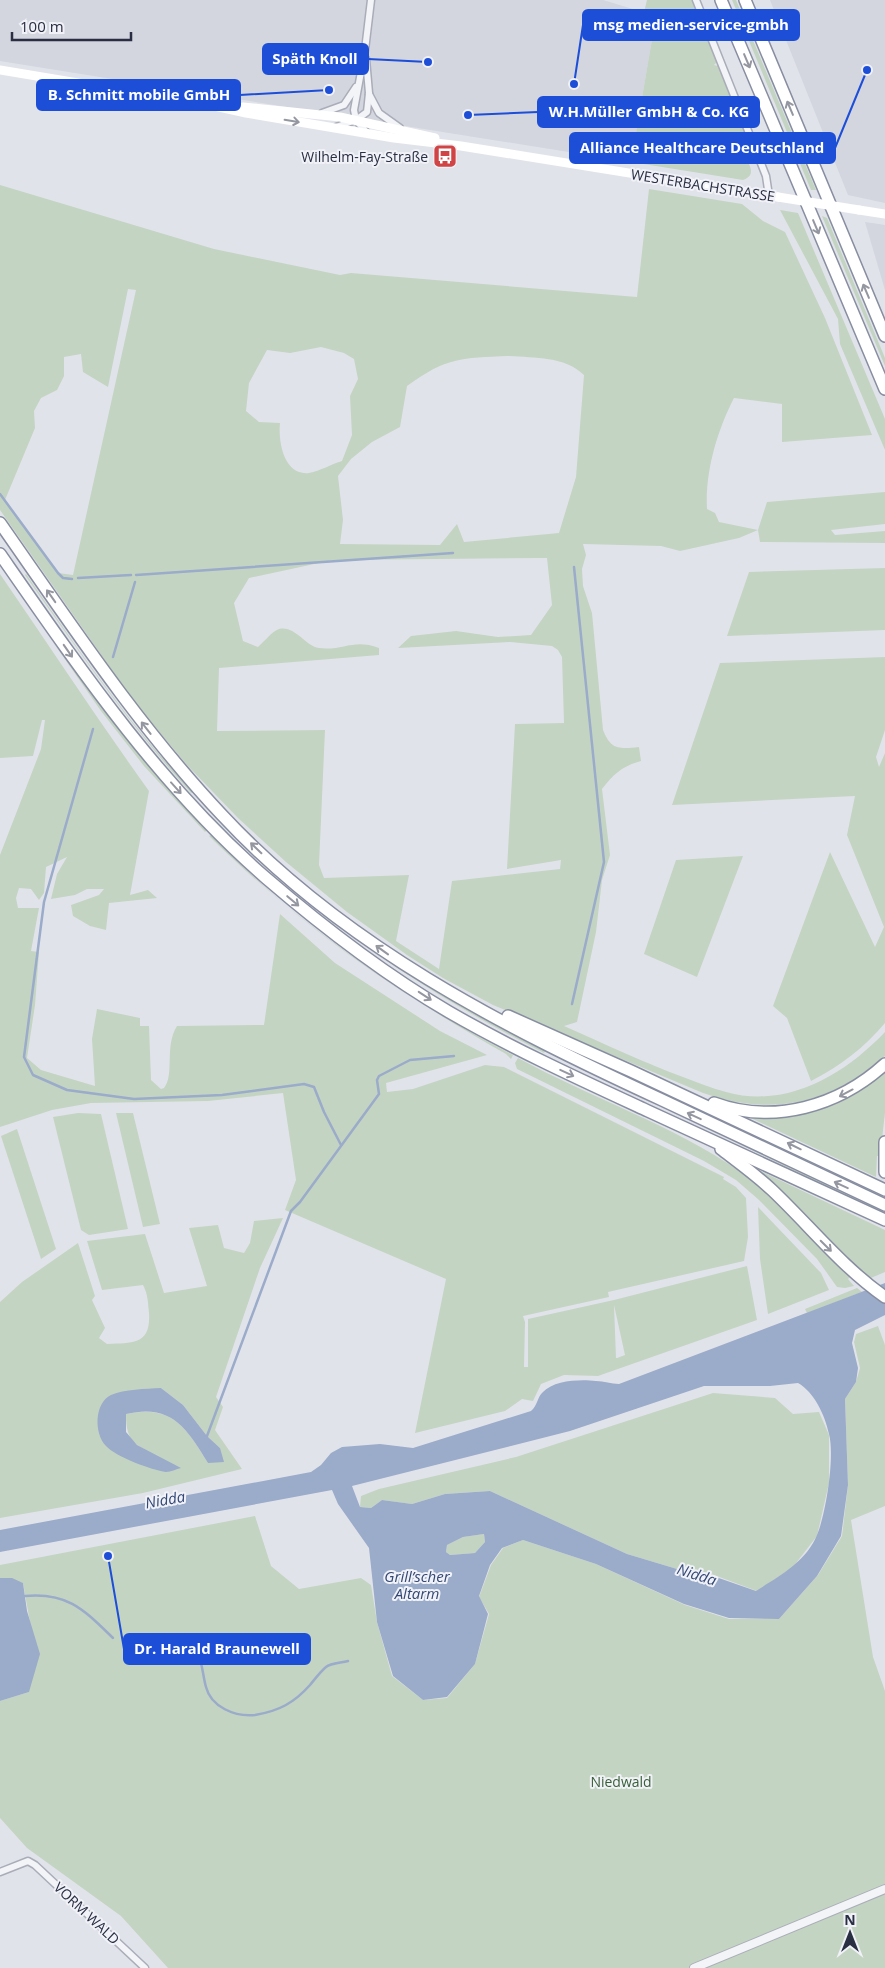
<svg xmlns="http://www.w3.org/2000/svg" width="885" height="1968" font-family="'Open Sans',sans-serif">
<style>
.built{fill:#d3d5df}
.green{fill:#c4d4c2;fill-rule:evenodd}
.water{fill:#9babca;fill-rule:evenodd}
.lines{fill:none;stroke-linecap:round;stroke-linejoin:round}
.stream{stroke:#9babca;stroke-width:2.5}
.minor-casing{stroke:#aaadb8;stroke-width:9}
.tertiary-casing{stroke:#aaadb8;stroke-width:10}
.motorway-casing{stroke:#888ea1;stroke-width:14}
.minor{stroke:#f3f4f8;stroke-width:6}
.tertiary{stroke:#f3f4f8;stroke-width:8}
.secondary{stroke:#fff;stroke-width:9}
.motorway{stroke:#fff;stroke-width:11}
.secondary-bridge{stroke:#fff;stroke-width:9}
.oneway{stroke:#9496a0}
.labels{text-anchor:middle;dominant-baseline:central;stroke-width:4;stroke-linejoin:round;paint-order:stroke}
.poi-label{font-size:14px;fill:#292e42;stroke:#f0f2f7;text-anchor:end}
.street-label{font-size:14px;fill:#292e42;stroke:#f0f2f7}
.park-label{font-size:14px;fill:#375e36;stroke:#f0f2f7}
.water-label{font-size:15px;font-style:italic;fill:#324776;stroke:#f0f2f7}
.leader{fill:none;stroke:#1d4ed8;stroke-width:2}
.callout-dot{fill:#1d4ed8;stroke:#f0f2f7;stroke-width:2}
.callout{fill:#1d4ed8;stroke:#1d4ed8;stroke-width:2}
.callout-label{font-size:15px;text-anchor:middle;font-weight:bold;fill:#fff}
</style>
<rect width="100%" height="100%" fill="#e1e3ea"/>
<g class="built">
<polygon points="0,0 603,0 656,16 631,162 0,61"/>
<polygon points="770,0 885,0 885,203 848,195"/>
<polygon points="865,222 885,225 885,290"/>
</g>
<g class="green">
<path d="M647,0H693L718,61L714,65L722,67L750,141L745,155C748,164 758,175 743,180L631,162L656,16L644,12Z"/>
<polygon points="732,0 736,0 816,190 811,190"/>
<path d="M0,185L214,249L340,275L351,273L637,297L649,189L742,204L763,221L785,232L825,318L872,435L782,442V404L734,398C717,431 705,472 707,509L715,513L719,522L758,530L767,502L885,492V524L831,530L835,535L885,531V543L760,542L758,530L739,538L680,551L661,546L583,544L586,555L582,569L583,586L592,613L603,730C611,750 619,749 639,747L641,761C622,766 614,774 602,789L610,855L602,880L596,932L577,1022L564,1026C603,1043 642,1062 683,1077C697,1082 711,1088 726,1092C787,1109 844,1075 885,1032V1056C831,1104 772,1117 703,1093L493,1005L443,978L407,955L347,912L286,862L238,818L187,765L134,702L0,510ZM128,289L136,290L73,575L58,573L5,500L35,428L34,411L41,398L57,390L64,376V357L81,354L83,372L108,387ZM321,347L344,353L354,359L358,379L350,396L352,435L342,461C332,464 320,471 309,473C284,476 278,442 280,423L259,422L246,411L249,383L267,350L290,353ZM509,356C535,358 564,356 584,375L576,477L559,533L464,542L457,524L440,545L340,544L343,520L338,476L351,459L372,442L400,427L407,386C447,357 461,358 509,356ZM547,558L552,605L531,635L498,637L456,631L411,636L398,648L510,642L552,646L558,650L562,657L564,723L515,724L507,869L561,860L560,869L452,881L439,969L396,941L409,875L324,878L319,865L325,730L217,731L219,668L379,655V648C354,638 343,651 319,648C305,646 295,625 279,629C272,631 264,642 258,647L243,641L234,603L249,578L333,560Z"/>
<polygon points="780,210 798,213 885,419 885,450 840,344 838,319"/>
<polygon points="822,216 827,218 885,358 885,366"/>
<path d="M0,566C64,659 128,749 207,830L205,832L144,766L101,711Z"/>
<polygon points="885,568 885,630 727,636 749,572"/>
<path d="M0,574C50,647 98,720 149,791L130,895L148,890L157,898L109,903L106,930L90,926L73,916L71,905L99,895L104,889H87L75,895L51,899L57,874L67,857L46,867L44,893L39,900L31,889L19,888L16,898L18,908H39L31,951L39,952L35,1005L27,1058L41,1070L95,1086L92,1039L97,1009L140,1018V1026H149L151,1080L161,1089L164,1088C175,1074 164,1047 177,1026L264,1025L280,914L335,963L440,1031L487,1055L386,1083L387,1092L413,1089L485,1065L504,1067L724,1177L723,1179L736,1187L746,1198L748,1237L744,1261L608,1292L609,1297L523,1316L525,1322L524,1367H528V1319L614,1300L747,1266L757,1320L598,1376L564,1375L541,1384L533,1401L522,1399L505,1411L415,1433L446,1279L285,1210L296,1180L283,1093L208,1101L91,1103L52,1110L0,1127V855L41,749L45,720H42L33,756L0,758ZM614,1305L625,1355L617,1358H616Z"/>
<path d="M26,574C78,649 130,726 193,792L191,793C129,725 78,650 25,575Z"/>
<path d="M885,657V730L876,757L879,767L885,753V1023C864,1048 840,1066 811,1081L787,1018L773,1006L830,852L875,947L884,927L847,835L855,796L672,805L720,663Z"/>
<path d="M211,835C297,925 403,998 513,1055L511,1059L506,1054C398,993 298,924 209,836Z"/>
<polygon points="743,856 697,977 644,954 676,860"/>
<path d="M267,865C354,940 442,1000 545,1051L544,1053C442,1001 352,943 266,867Z"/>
<path d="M518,1058C591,1098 673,1125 741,1172C782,1201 815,1241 850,1277L848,1279L854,1286L845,1288L837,1287L817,1259L759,1200L736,1180L704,1161L517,1069L515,1063Z"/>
<polygon points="885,1070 885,1113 880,1156 877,1156 876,1177 740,1113 790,1114"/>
<polygon points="78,1113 101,1114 128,1229 89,1235 81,1230 53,1117"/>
<polygon points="116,1113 133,1113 160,1224 143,1227"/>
<polygon points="17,1129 56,1249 41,1259 1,1136"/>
<polygon points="737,1143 873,1206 883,1210 884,1214"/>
<polygon points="748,1165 885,1230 885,1272 871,1278 863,1273"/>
<polygon points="758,1207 821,1273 829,1290 768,1314 760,1259"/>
<path d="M283,1218L260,1268L216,1397L223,1407L215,1430L242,1469L143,1493L0,1518V1302L22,1282L78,1243L95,1296L92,1300L105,1328L99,1338L107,1344C133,1343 151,1345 149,1313C148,1303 148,1294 143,1285L102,1290L87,1241L145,1234L164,1293L207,1286L189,1228L218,1225L224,1248L244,1253L250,1243L254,1221ZM161,1388L183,1405L207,1436L220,1448L208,1463C186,1427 172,1404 126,1414C126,1444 136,1445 161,1457L98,1429Z"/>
<polygon points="857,1288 862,1292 807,1313 805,1309"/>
<polygon points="878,1326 885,1345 885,1506 851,1520 873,1657 885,1691 885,1968 168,1968 121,1916 27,1848 0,1818 0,1701 29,1692 31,1628 23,1583 0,1578 0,1565 255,1516 271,1566 299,1589 361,1578 371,1585 377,1622 392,1676 423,1700 447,1698 475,1664 489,1614 479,1597 491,1565 503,1548 523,1540 596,1564 685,1605 729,1619 779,1619 818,1575 842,1536 848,1485 845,1399 856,1382 860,1368 854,1342 856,1334"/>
<polygon points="713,1393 775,1398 793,1414 819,1412 829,1435 829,1483 817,1536 793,1567 757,1591 714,1575 677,1569 627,1554 490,1491 445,1494 412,1504 382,1500 371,1508 360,1507 361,1496 379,1489 516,1457"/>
<polygon points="484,1534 485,1542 475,1553 450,1555 446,1552 447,1545 463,1537"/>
</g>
<g class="water">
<path d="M885,1283V1315L855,1330L852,1343L858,1368L856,1382L845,1399L848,1485L841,1536L817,1576L779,1619L729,1618L684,1604L596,1564L523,1540L502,1548L490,1565L479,1596L488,1614L475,1664L447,1697L423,1700L393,1676L377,1622L369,1548L338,1504L332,1490L0,1552V1530L311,1472L321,1465L331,1453L342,1447L380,1444L413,1448L531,1411C538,1405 537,1397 543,1392C554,1380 581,1379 596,1381C604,1381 611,1384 619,1384ZM798,1383C814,1392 825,1415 829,1434C835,1456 826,1514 817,1535C806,1562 779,1576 756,1591L713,1576L677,1569L627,1554L490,1491L445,1494L412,1504L382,1500L371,1508L360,1507L352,1486L570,1431L704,1386H770ZM484,1534L485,1542L475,1553L450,1555L446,1552L447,1545L463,1537Z"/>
<path d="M161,1388L183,1405L207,1436L220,1448L224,1462L208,1463C187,1428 171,1403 126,1414V1432L137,1445L181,1468C176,1469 171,1472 166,1472C152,1470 116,1457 106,1446C94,1434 94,1403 111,1395C125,1389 145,1389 161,1388Z"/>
<polygon points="0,1578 12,1578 23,1583 27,1611 40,1654 29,1692 0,1701"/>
</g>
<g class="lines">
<g class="stream">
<polyline points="0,494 58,573 63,578 72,579"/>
<polyline points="136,575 453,553"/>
<polyline points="78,578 131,575"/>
<polyline points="113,657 135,582"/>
<polyline points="93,729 44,902 24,1057 33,1075 67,1090 134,1099 222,1095 304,1084 314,1087 324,1112 341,1145"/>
<polyline points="572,1004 604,862 574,567"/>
<polyline points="207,1436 291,1211 300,1202 379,1094 377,1080 379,1076 410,1060 454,1056"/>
<path d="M25,1596C68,1592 84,1610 113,1638"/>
<path d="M132,1642C149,1639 165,1634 181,1638C203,1644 201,1670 206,1687C211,1707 235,1717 255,1715C279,1711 294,1703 310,1685C315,1679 320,1672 326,1667C331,1663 341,1663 348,1661"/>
</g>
<g class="minor-casing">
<g id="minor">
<polyline points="696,0 766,176 769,196"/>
<polyline points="369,94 379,113 400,128"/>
<polyline points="322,113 344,105 356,87"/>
<polyline points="336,127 356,120 367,112 369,93 366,59"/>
<polyline points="367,133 356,120 354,110 365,50 371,0"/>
<polyline points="0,1872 28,1861 35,1865 145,1968"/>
</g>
</g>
<g class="tertiary-casing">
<polyline id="tertiary" points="694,1968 885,1889"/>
</g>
<g class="motorway-casing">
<g id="motorway">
<polyline points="721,0 885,389"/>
<polyline points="745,0 885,336"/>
<path d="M0,523C70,623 138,726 222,815C344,946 502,1026 662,1100C736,1135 811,1170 885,1205"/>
<path d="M0,554C80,669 159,785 266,878C323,927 384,974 449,1012C513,1049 581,1080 648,1111C727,1147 806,1183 885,1220"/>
<polyline points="508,1016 631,1071 885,1190"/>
<path d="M714,1103C774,1125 839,1106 885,1064"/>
<polyline points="885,1142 885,1172"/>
<path d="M721,1149C738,1162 756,1175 772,1190C810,1226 842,1267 885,1297"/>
</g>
</g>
<use href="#minor" class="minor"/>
<use href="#tertiary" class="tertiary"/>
<g class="secondary">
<polyline points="0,70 210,105 246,113 394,138 461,146 778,197"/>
<polyline points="243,107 340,117 435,138"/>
<polyline points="859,210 885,214"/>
</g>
<use href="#motorway" class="motorway"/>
<polyline class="secondary-bridge" points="778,197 859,210"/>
</g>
<defs><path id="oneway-shaft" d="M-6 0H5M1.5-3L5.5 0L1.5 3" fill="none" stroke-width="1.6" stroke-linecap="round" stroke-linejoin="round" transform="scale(1.25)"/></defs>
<g class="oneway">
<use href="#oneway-shaft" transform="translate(747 61) rotate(67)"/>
<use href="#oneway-shaft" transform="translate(790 108) rotate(-113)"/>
<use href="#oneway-shaft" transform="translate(292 121) rotate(9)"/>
<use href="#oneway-shaft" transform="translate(816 227) rotate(67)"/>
<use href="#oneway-shaft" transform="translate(866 291) rotate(-113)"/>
<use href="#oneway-shaft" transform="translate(51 596) rotate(-125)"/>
<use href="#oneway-shaft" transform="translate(68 651) rotate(55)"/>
<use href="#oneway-shaft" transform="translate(146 728) rotate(-128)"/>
<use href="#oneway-shaft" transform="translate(176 788) rotate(48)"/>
<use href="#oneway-shaft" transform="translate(256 848) rotate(-136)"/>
<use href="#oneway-shaft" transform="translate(293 901) rotate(40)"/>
<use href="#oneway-shaft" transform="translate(382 950) rotate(-144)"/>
<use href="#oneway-shaft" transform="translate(425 996) rotate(33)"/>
<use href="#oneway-shaft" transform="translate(567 1073) rotate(25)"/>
<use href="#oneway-shaft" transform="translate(846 1093) rotate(152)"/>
<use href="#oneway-shaft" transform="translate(694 1116) rotate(-155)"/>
<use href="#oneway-shaft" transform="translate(794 1146) rotate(-154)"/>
<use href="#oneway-shaft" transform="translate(841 1185) rotate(-155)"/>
<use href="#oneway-shaft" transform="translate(826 1246) rotate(45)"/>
</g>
<defs>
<g id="bus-square" transform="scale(1.25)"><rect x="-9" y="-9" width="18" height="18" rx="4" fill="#d04445" stroke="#f0f2f7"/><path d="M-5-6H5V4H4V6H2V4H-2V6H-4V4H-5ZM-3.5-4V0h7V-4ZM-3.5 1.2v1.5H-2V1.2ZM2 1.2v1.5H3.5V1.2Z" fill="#fff"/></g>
</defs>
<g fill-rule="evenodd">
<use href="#bus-square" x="445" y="156"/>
</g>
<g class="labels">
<g class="poi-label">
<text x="428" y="156">Wilhelm-Fay-Straße</text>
</g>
<g class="street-label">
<text transform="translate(703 185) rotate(9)">WESTERBACHSTRASSE</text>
<text transform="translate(87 1913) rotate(43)">VORM WALD</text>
</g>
<g class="park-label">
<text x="621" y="1781">Niedwald</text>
</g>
<g class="water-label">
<text transform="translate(165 1499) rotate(-10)">Nidda</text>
<text transform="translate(697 1574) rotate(18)">Nidda</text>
<text x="417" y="1576">Grill’scher<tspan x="417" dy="17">Altarm</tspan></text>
</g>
</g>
<path class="leader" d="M574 84L583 25M428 62L368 59M329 90L240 95M468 115L538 112M867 70L835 148M108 1556L124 1649"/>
<g class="callout-dot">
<circle cx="574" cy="84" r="5"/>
<circle cx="428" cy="62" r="5"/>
<circle cx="329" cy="90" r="5"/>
<circle cx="468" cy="115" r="5"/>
<circle cx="867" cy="70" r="5"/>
<circle cx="108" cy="1556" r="5"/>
</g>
<g class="callout">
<rect x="583" y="10" width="216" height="30" rx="5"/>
<rect x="263" y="44" width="105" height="30" rx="5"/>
<rect x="37" y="80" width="203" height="30" rx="5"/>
<rect x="538" y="97" width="221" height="30" rx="5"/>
<rect x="570" y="133" width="265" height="30" rx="5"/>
<rect x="124" y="1634" width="186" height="30" rx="5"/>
</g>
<g class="callout-label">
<text x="691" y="30">msg medien-service-gmbh</text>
<text x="315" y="64">Späth Knoll</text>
<text x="139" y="100">B. Schmitt mobile GmbH</text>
<text x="649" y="117">W.H.Müller GmbH &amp; Co. KG</text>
<text x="702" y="153">Alliance Healthcare Deutschland</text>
<text x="217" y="1654">Dr. Harald Braunewell</text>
</g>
<g transform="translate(850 1933)" stroke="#f0f2f7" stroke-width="4" paint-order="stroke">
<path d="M0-4L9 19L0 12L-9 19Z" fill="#292e42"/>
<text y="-8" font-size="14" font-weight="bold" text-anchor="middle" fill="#292e42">N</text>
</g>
<path d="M12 32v8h119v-8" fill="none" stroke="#292e42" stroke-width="2.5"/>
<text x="20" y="32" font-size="15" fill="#292e42" stroke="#f0f2f7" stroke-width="4" paint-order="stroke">100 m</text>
</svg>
